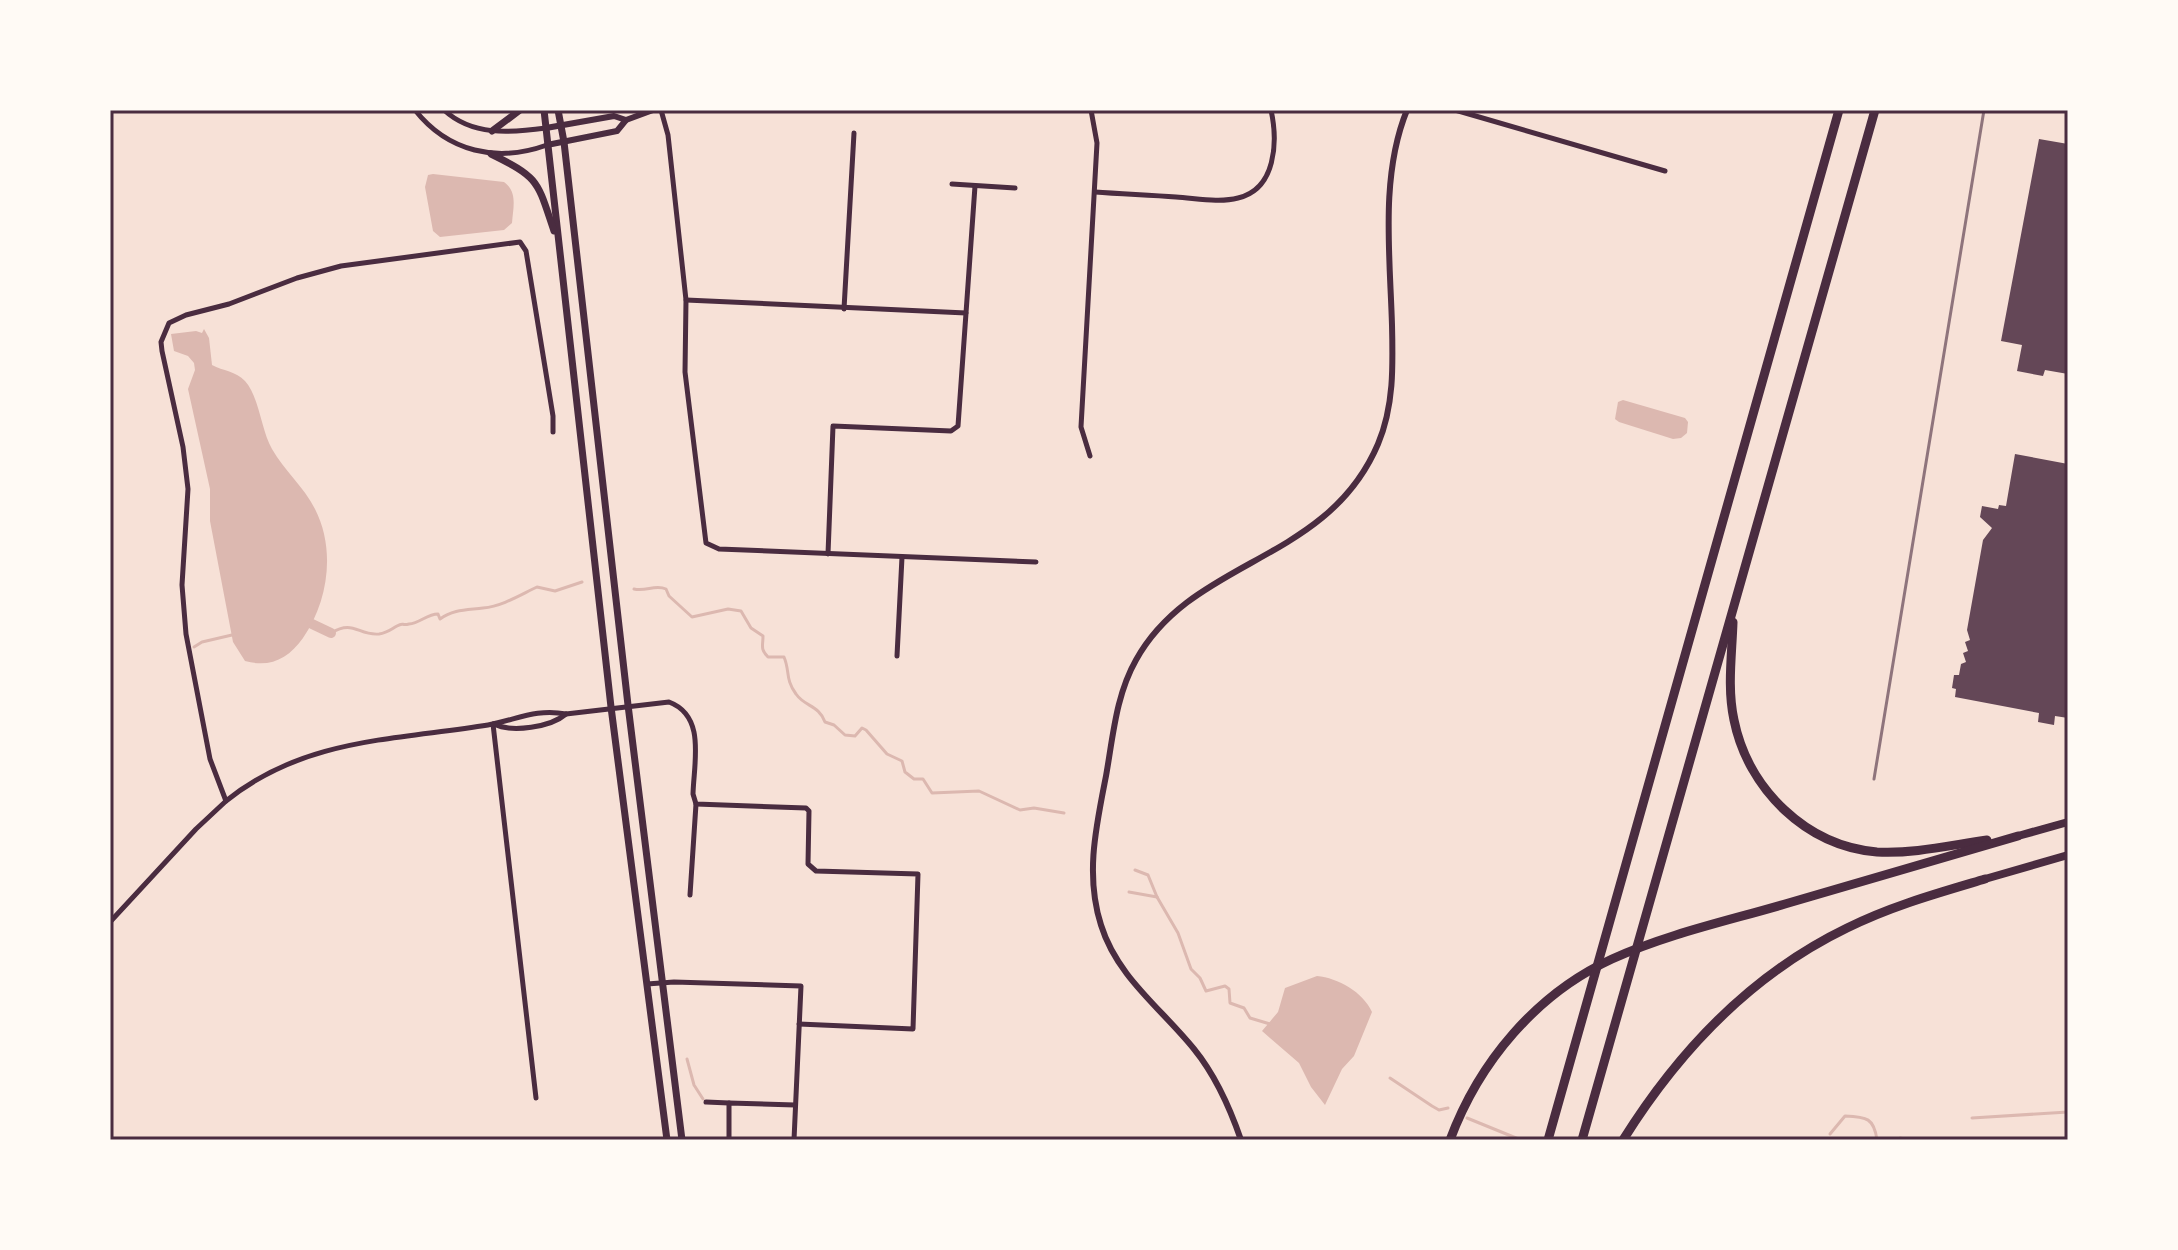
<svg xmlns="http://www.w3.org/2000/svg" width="2178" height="1250" font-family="'Work Sans',sans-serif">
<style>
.water{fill:#dcb8b0}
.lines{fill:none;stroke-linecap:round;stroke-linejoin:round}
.stream{stroke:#dcb8b0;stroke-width:3}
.canal{stroke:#dcb8b0;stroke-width:10}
.building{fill:#644757}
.minor{stroke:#4a2c40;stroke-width:5}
.tertiary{stroke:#4a2c40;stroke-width:6}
.secondary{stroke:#4a2c40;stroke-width:7}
.primary{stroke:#4a2c40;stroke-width:8}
.motorway{stroke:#4a2c40;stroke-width:9}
.rail{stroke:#8f747c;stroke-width:3}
.neatline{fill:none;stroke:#4a2c40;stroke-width:3}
</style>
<rect width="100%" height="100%" fill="#f7e1d7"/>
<g class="water">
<path d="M433,174L504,182C518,192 513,208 512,223L504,230L440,237L433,231L425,187L428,175Z"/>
<path d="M204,329L209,338L212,365C223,371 236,371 245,381C259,396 261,430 272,449C284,470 304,487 315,509C336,550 328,602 303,638C288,659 270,668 245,661L233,642L210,521V489L188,389L195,370L194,363L188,356L174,351L171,334L196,331L202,333Z"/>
<polygon points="1623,400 1685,418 1688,422 1687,433 1681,438 1673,439 1619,422 1615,419 1618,402"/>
<path d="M1317,976C1338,978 1363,992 1372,1012L1354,1056L1342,1069L1325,1105L1311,1087L1299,1063L1262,1031L1278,1012L1285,988Z"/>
</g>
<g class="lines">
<g class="stream">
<path d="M634,589C646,592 655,584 666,589L669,596L692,617L728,609L741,611L751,628L763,636C763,646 760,649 768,657H784C790,671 785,679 796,694C805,707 819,705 825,722L834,725L845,735L855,736L862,728L866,730L887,754L902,761L905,772L914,779H923L932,793L979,791L1020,810L1034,808L1064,813"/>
<path d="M331,633C354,619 358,636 379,634C387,633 390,630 397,626C404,622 401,626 409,624C420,623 427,614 438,614L440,619C453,609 468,610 483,608C503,606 520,595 537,587L555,591L582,582"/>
<polyline points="194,647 202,642 232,635"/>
<polyline points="1135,870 1148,875 1157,897 1178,933 1191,969 1200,978 1206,991 1225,986 1229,989 1230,1003 1244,1008 1250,1018 1270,1024"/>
<polyline points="1129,892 1157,897"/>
<polyline points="687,1059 694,1085 703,1099"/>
<polyline points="1390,1078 1432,1106 1439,1110 1448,1108"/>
<polyline points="1467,1118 1521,1140"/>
<polyline points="1972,1118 2068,1112"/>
<path d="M1830,1134L1845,1116C1867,1117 1874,1118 1877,1140"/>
<polyline points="1898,1140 1900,1138 1909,1140"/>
<polyline points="1945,1140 1954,1140"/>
</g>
<polyline class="canal" points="312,624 331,633"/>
</g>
<g class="building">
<polygon points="2039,139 2068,144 2068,374 2045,370 2043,376 2017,371 2022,345 2001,341"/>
<polygon points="2015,454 2068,464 2068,718 2055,716 2054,725 2038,722 2039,713 1955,697 1956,689 1952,688 1954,675 1959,675 1961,664 1966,662 1963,653 1968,651 1965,642 1970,640 1967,630 1983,540 1992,528 1980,517 1982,506 1998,509 1999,505 2006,506"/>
</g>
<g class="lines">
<g class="minor">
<path d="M415,110C448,152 497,163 547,145"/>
<path d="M444,110C472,136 510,133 546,128"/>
<polyline points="661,110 668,135 686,300 685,372 706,543 719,549 1036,562"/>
<polyline points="1455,110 1665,171"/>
<polyline points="952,184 1015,188"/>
<path d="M1095,192C1122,194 1149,195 1176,197C1195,198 1219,203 1238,198C1276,189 1278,142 1271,110"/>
<polyline points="686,300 966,313"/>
<polyline points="844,309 854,133"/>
<path d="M553,432V416L526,251L520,242L341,266L297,278L229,304L186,315L169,323L161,342L162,351L183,447L188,489L182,585L186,634L210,759L226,801C304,738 395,740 488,725C516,720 536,708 566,714L669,702C706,716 694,761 693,794L696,804L806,808L809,811L808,864L816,871L918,874L913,1029L799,1024"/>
<polyline points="1090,456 1081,427 1097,143 1091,110"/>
<polyline points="828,554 833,426 951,431 958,426 975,186"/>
<polyline points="897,656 902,557"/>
<polyline points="493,724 536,1098"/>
<path d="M494,724C512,733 551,727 566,714"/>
<polyline points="690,895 696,804"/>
<polyline points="110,922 196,829 226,801"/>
<polyline points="647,984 674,982 801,986 794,1140"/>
<polyline points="706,1102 729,1103"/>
<polyline points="729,1140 729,1103 795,1105"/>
<polyline points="794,1140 803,1140"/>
</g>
<g class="tertiary">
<polyline points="546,128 614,116 626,120"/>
<polyline points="547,145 617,131 626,120 653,110"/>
<path d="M1241,1140C1230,1108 1216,1076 1194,1049C1162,1009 1117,977 1101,925C1085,875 1096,827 1106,776C1113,737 1116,695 1136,660C1193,557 1327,564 1378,444C1394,406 1393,366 1392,325C1390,255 1380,176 1407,110"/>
</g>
<g class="secondary">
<polyline points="544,110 611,707 667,1140"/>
<polyline points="558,110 564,142 628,705 682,1140"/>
<polyline points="492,131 520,110"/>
<path d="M491,154C540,178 537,181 554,231"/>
</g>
<g class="primary">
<polyline points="2018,836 2068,822"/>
<polyline points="1985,879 2068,855"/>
</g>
<g class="motorway">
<path d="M1733,622C1732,654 1727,688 1734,720C1748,789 1806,846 1877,852C1914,854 1951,845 1987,840"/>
<path d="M1450,1140C1479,1062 1536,994 1612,959C1667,934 1727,921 1785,904C1863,881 1941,859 2018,836"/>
<polyline points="1548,1140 1839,110"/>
<polyline points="1582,1140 1875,110"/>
<path d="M1623,1140C1678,1052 1752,974 1847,928C1891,906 1938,893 1985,879"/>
</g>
<polyline class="rail" points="1874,779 1984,110"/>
</g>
<rect width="2178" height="1250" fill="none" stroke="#fffaf5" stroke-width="224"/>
<rect x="112" y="112" width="1954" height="1026" class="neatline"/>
</svg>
